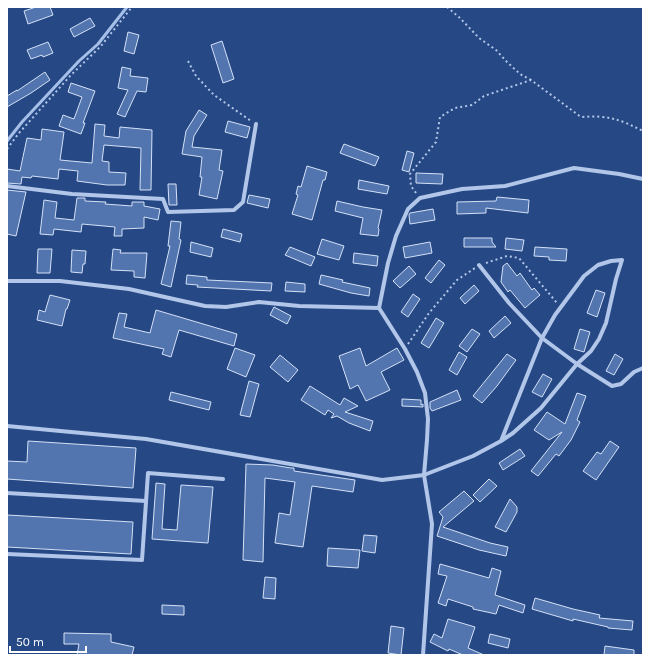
<svg xmlns="http://www.w3.org/2000/svg" width="650" height="662" font-family="Karla,sans-serif">
<style>
.lines{fill:none;stroke-linecap:round;stroke-linejoin:round}
.stream{stroke:#a5bfe9;stroke-width:3}
.building{fill:#5275af;stroke:#d4e1f6}
.path{stroke:#b1c6e8;stroke-width:2;stroke-dasharray:2 3;stroke-linecap:butt}
.minor{stroke:#b1c6e8;stroke-width:4}
</style>
<rect width="100%" height="100%" fill="#264986"/>
<g class="lines">
<polyline class="stream" points="7,141 22,122 79,61 98,44 127,7"/>
</g>
<g class="building">
<polygon points="36,7 50,7 53,15 28,24 24,11"/>
<polygon points="90,18 95,26 74,37 70,29"/>
<polygon points="128,32 139,35 134,54 124,51"/>
<polygon points="222,41 234,79 223,83 211,45"/>
<polygon points="48,42 53,53 43,57 42,55 31,59 27,50"/>
<polygon points="122,67 131,69 130,76 148,78 146,92 137,91 125,117 117,114 128,90 118,88"/>
<polygon points="45,72 50,80 31,93 7,107 7,96 17,90 17,91"/>
<polygon points="71,83 95,91 83,123 85,123 81,134 59,126 63,115 74,119 82,97 68,92"/>
<polygon points="199,110 207,115 194,136 192,147 222,150 219,170 223,171 217,199 199,195 202,177 200,177 202,157 182,154 186,131"/>
<polygon points="228,121 250,127 247,138 225,132"/>
<polygon points="95,124 105,125 104,136 119,138 120,127 152,130 151,190 140,190 141,148 104,145 102,161 109,162 109,172 126,173 125,185 107,185 77,181 78,171 59,169 58,179 32,176 31,178 22,177 21,184 7,183 7,169 20,171 27,138 41,140 42,129 64,132 60,160 92,163"/>
<polygon points="344,144 379,157 375,166 340,153"/>
<polygon points="407,151 414,153 409,172 402,170"/>
<polygon points="307,166 327,172 325,180 323,180 312,220 292,214 298,195 296,194 298,186 301,187"/>
<polygon points="416,173 443,174 442,184 416,183"/>
<polygon points="359,180 389,186 387,194 358,189"/>
<polygon points="168,184 176,184 177,205 169,205"/>
<polygon points="7,190 26,192 16,236 7,234"/>
<polygon points="249,195 270,199 268,208 247,203"/>
<polygon points="497,197 529,200 528,213 486,208 486,213 457,214 457,202 496,201"/>
<polygon points="77,198 85,198 85,201 106,202 105,204 132,206 132,202 144,202 144,206 160,209 158,220 144,217 144,228 122,229 122,236 114,236 115,227 82,224 81,232 54,229 53,235 40,234 44,200 57,202 55,218 74,220"/>
<polygon points="337,201 363,207 382,210 378,228 379,229 378,236 360,234 363,218 335,211"/>
<polygon points="433,209 435,220 410,224 409,215 410,213"/>
<polygon points="171,221 181,222 179,239 181,240 171,287 161,284 170,246 168,246"/>
<polygon points="223,229 242,234 240,242 221,237"/>
<polygon points="464,238 492,238 492,242 496,247 464,247"/>
<polygon points="506,238 524,240 522,251 505,249"/>
<polygon points="322,239 344,246 339,260 317,254"/>
<polygon points="191,242 213,248 211,257 190,252"/>
<polygon points="430,242 432,253 405,258 403,247"/>
<polygon points="290,247 315,257 311,266 285,255"/>
<polygon points="535,247 567,249 566,261 549,260 549,257 534,256"/>
<polygon points="38,249 52,249 50,273 37,273"/>
<polygon points="113,249 121,250 120,253 147,253 145,278 134,277 134,271 111,270"/>
<polygon points="72,250 86,251 85,264 83,264 82,273 71,272"/>
<polygon points="354,253 378,256 377,266 353,263"/>
<polygon points="439,260 445,265 431,283 425,278"/>
<polygon points="507,263 517,276 520,273 532,290 534,288 540,295 525,308 510,290 508,292 501,282 503,266"/>
<polygon points="409,266 416,274 400,288 393,281"/>
<polygon points="187,275 207,277 207,280 272,283 271,291 197,287 198,285 186,284"/>
<polygon points="321,275 343,280 342,282 370,288 369,296 351,293 319,284"/>
<polygon points="286,282 305,284 305,292 285,291"/>
<polygon points="474,285 479,291 465,304 460,298"/>
<polygon points="596,290 605,293 597,317 587,313"/>
<polygon points="413,294 420,299 408,317 401,312"/>
<polygon points="50,295 70,300 67,309 66,309 62,326 37,320 39,310 45,312"/>
<polygon points="274,307 291,316 287,324 270,315"/>
<polygon points="156,310 237,334 234,346 179,330 171,357 162,354 164,349 113,338 119,313 127,314 124,327 150,333"/>
<polygon points="505,316 511,323 494,338 489,331"/>
<polygon points="436,318 444,323 429,348 421,343"/>
<polygon points="472,329 480,334 467,352 459,346"/>
<polygon points="580,329 590,332 584,352 574,349"/>
<polygon points="235,348 255,355 246,377 227,369"/>
<polygon points="360,348 366,366 397,348 404,360 381,372 390,390 366,401 358,385 350,389 339,356"/>
<polygon points="459,352 467,357 457,375 449,370"/>
<polygon points="507,354 516,360 497,386 482,403 473,396"/>
<polygon points="615,354 623,359 614,375 606,371"/>
<polygon points="280,355 298,370 288,382 270,367"/>
<polygon points="543,374 552,379 542,397 532,392"/>
<polygon points="249,381 259,384 250,417 240,415"/>
<polygon points="310,386 340,405 344,398 358,406 345,412 373,421 370,431 349,423 337,416 331,418 334,414 328,410 325,415 301,400"/>
<polygon points="457,390 461,400 432,411 430,408 430,402"/>
<polygon points="171,392 211,402 209,410 169,400"/>
<polygon points="577,393 586,396 577,420 580,422 571,440 559,456 556,454 538,476 531,471 562,432 549,440 534,430 547,412 565,424"/>
<polygon points="402,399 421,400 421,405 423,404 423,407 402,406"/>
<polygon points="28,441 136,448 133,488 7,479 7,461 27,462"/>
<polygon points="610,441 619,447 596,480 583,471 597,452 601,454"/>
<polygon points="520,449 525,456 503,470 499,463"/>
<polygon points="246,464 273,465 291,468 294,468 294,471 355,480 353,492 312,486 303,547 275,543 279,513 290,515 295,482 265,478 263,562 243,560"/>
<polygon points="489,479 497,486 480,502 473,495"/>
<polygon points="156,483 165,484 162,529 177,530 181,485 213,487 208,543 152,539"/>
<polygon points="464,491 474,501 443,527 490,543 508,547 506,556 479,550 437,536 443,517 439,512"/>
<polygon points="510,499 517,507 517,512 506,532 495,527"/>
<polygon points="7,515 133,522 131,554 7,547"/>
<polygon points="364,535 377,536 375,553 362,551"/>
<polygon points="328,548 360,550 358,568 327,566"/>
<polygon points="440,564 489,578 492,568 501,571 495,595 525,605 523,613 499,605 496,614 473,609 473,607 448,599 446,606 438,603 447,576 438,574"/>
<polygon points="265,577 276,578 275,599 263,598"/>
<polygon points="535,598 573,609 600,615 599,618 633,621 632,630 608,628 608,627 573,619 573,621 532,609"/>
<polygon points="162,605 184,606 184,615 162,614"/>
<polygon points="448,619 475,627 468,648 484,655 463,655 449,649 448,651 430,642 434,634 442,638"/>
<polygon points="391,626 404,628 401,655 388,653"/>
<polygon points="64,633 111,634 111,642 134,647 132,655 77,655 79,644 64,644"/>
<polygon points="490,634 510,639 508,648 488,643"/>
<polygon points="605,646 634,650 634,655 604,655"/>
</g>
<g class="lines">
<g class="path">
<polyline points="447,7 460,18 479,38 496,50 507,62 520,74 531,80"/>
<polyline points="188,61 196,76 214,95 251,121"/>
<polyline points="7,149 19,133 71,75 101,46 132,7"/>
<path d="M416,193L411,186L410,174L436,142L440,117L455,108L472,105L484,96L531,80L581,117C608,115 619,119 643,131"/>
<polyline points="486,263 507,256 519,258 557,303"/>
<polyline points="408,344 429,313 457,280 475,268"/>
</g>
<g class="minor">
<polyline points="7,186 72,194 163,199 168,212 234,210 243,202 256,124"/>
<polyline points="479,265 509,303 542,338 577,364 612,386 621,384 634,372 643,368"/>
<polyline points="7,281 60,281 129,289 205,306 226,307 259,302 299,306 379,308 405,349 417,372 425,393 428,419 427,440 424,475 432,524 423,655"/>
<polyline points="379,308 388,263 396,236 408,209 420,198 462,189 505,186 574,168 619,174 643,179"/>
<polyline points="7,426 146,439 382,480 424,475 473,456 501,441 513,433 541,408 577,364 591,351 599,339 606,323 616,279 622,260 611,261 598,265 584,276 555,315 542,338 501,441"/>
<polyline points="7,493 146,501"/>
<polyline points="7,554 142,560 148,473 223,479"/>
</g>
</g>
<rect width="650" height="662" fill="none" stroke="#ffffff" stroke-width="16"/>
<path d="M10 646v6h76v-6" fill="none" stroke="#ffffff" stroke-width="2"/>
<text x="16" y="646" font-size="12" fill="#ffffff" stroke="#264986" stroke-width="3" paint-order="stroke">50 m</text>
</svg>
